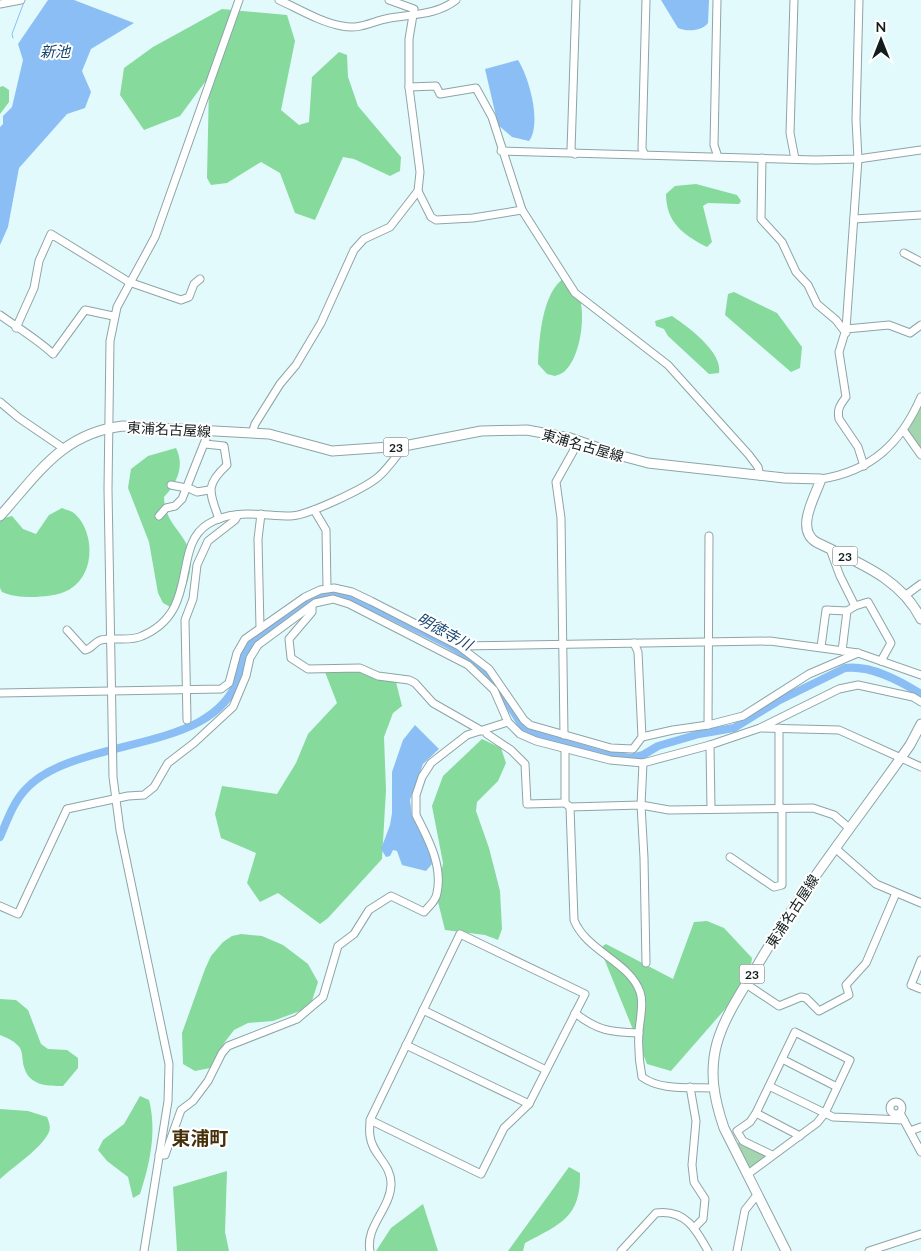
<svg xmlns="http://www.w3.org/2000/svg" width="921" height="1251" font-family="Lato,'Noto Sans JP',sans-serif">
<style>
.green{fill:#a3d5ae}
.forest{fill:#86da9c}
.water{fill:#8bbef5}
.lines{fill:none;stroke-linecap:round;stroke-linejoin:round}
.stream{stroke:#8bbef5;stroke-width:1}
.river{stroke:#8bbef5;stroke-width:8}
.minor-casing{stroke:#8ea4a6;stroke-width:9}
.major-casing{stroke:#8ea4a6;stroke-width:11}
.minor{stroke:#fff;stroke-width:7}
.major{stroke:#fff;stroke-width:9}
.labels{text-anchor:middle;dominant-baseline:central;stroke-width:4;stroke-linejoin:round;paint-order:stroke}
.shield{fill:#fff;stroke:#5a6060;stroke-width:1}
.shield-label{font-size:12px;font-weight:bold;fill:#131c1c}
.street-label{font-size:14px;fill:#131c1c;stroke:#fff}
.water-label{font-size:15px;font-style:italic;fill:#16446f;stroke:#fff}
.district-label{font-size:19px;font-weight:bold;fill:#46300a;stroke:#fff}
</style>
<rect width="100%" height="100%" fill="#e3fafc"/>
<g class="green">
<polygon points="921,401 921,451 906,431"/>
<polygon points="741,1142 768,1155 750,1169 737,1143"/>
</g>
<g class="forest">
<polygon points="222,9 287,15 295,41 281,110 299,125 309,122 312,77 339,52 347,55 348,77 358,106 401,157 400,171 390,176 354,159 343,157 315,220 295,213 280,173 261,162 227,183 211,185 207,178 209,85 205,82 180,116 144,130 120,95 124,68 153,47"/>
<polygon points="3,86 9,90 9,102 0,114 0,87"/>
<path d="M696,184L737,195L741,201L739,204L708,203L703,206L712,242L707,247C683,235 666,222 666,194L675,186Z"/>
<path d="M566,277C591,290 584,354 565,371C563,373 558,375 555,376L547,374L538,364C539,339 542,290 566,277Z"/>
<polygon points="734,292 777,313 802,347 800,368 791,372 725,315 728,294"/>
<path d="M672,316C688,327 723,352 719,373L709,374L668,336L664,329L656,326L655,321Z"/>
<path d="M176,448C185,466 177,483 164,497C165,535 204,535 186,586C183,595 182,604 174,609L163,603L158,593L149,542L128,488L131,469L148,456Z"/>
<path d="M62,508C66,510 73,511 76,515C94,533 95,571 73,587C63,595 48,596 36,597C24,597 14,597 2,592L0,588V519L12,516L23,529L36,534L49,515Z"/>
<polygon points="364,666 385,676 395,678 402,706 393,713 384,737 386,790 382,859 328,918 320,924 278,893 260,902 247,883 256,853 221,838 215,814 222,786 277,794 296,763 308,734 337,703 325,672"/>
<polygon points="482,739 501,748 506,763 498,781 477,802 476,811 489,848 500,891 502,929 498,940 485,935 445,930 437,898 443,863 432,806 443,776"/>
<polygon points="707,921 724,928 752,958 751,965 726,1008 671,1071 647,1064 601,951 603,946 606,944 673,979 694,922"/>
<polygon points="241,934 262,936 283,945 308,964 318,982 312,1001 300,1011 273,1021 248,1023 234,1030 224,1043 215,1067 195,1071 183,1064 182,1033 205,969 211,956 223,942 232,936"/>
<path d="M0,999L16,1000L28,1010L41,1044L48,1049L67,1050L78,1058V1068L63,1086C48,1086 29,1086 24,1067C22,1061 23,1053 20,1048C15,1041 7,1038 0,1035Z"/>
<path d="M140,1096L149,1100C157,1131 150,1164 140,1194L133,1198L128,1177L107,1161L98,1150L103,1140L124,1124Z"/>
<path d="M0,1109L28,1111L47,1117C49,1122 51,1127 49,1132C42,1148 13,1167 0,1179Z"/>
<path d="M569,1167L580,1173C581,1218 560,1224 525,1243L523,1251H508Z"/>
<polygon points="227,1171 225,1232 229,1251 177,1251 173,1187"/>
<polygon points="423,1204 438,1251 376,1251 391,1228"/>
</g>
<g class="water">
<polygon points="48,0 74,0 134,23 91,49 82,71 91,92 85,108 67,114 19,168 8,227 0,245 0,127 3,124 3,116 12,107 23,60 18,44"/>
<path d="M661,0H709L708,23C702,31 688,32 678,28Z"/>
<path d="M518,60C529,77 542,124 529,141L512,137L498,125L485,69Z"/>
<polygon points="415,725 439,749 423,764 410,800 412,816 430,849 432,864 426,871 402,865 397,851 393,850 390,856 386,857 381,849 390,825 392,813 392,772 403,740"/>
</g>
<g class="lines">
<polyline class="stream" points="13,38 12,34 24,2"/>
<g class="river">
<path d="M503,695L526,732L602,754L631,758L643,755L658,746L699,734L734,728L778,701L845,668C871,665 899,680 921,694"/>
<path d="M0,837C7,821 13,803 25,790C60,750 149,749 199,722C217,712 232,698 238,678C241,668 243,658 247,649C255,636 270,628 282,620C295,612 309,599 324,595C344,590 386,614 405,623C435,639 476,654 496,683"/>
</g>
<g class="minor-casing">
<g id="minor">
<path d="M279,0C299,9 320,22 342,26C361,30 372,21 390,18C413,14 437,15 456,0"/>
<polyline points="717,0 714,145 718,157"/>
<polyline points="794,0 790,133 795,159"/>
<path d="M859,0L856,120L858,159L846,329L839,352L846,397C840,405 837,409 839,419L858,447L864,466"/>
<polyline points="0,4 21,0"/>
<polyline points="409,87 436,86 440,94 476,88 492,117 522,210 575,293 668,365 749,455 758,467 760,476"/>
<polyline points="501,151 815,160 858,159 921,150"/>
<polyline points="575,154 571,150 576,0"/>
<polyline points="645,155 642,149 646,0"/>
<polyline points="762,158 761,219 782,242 796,272 808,285 817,304 836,320 846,333"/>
<polyline points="418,191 431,217 436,220 473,218 522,210"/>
<polyline points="854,219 921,215"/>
<polyline points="904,253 921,262"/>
<path d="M0,315C18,328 37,339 53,354L85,310L113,316"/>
<polyline points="16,328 34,288 39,261 51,234 129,282 181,300 189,297 194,284 200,279"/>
<polyline points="846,329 889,325 910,333 921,325"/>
<polyline points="0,402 19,418 63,448"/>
<polyline points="904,431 921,455"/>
<polyline points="252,433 255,424 280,384 296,365 321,323 354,250 364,239 390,227 418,191 420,172 409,87 409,39 414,9 389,0"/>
<path d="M205,444L224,446L227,465C204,486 210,493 219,519"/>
<path d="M821,479C872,471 901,443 921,397"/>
<polyline points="171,485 191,489 197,492 209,490"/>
<polyline points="314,510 326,530 327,588"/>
<polyline points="159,516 166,508 175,506 182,499 209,431"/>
<polyline points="830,549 840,576 855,606 868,602 891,643 881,661"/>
<polyline points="906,595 921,584"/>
<polyline points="312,606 312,612 289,639 291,658 308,669 360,668 378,676 409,680 415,683 433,703 482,731"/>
<polyline points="260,628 258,539 261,514"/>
<path d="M67,630L85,650C92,649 94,642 101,640C114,637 129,642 142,636C201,611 171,547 208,524C234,508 262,516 290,516C307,516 363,489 377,478C387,470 396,457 404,446"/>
<polyline points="460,646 770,641 858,653 921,675"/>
<polyline points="821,647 826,610 847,611 855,606"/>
<polyline points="842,651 847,611"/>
<polyline points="0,693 221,689 229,683 237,653 245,639 305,597 320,590 334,588 352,592 371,601 459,646 489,669 524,720 530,725 611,748 633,749 642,737 638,652 634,643"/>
<polyline points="187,720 185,620 193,599 197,565 208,541 235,520 238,515"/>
<polyline points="708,725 709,536"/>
<polyline points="762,728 839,730 921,767"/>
<polyline points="779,728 779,808"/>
<polyline points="487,734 511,750 525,764 527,804 565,803"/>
<polyline points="564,735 561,518 556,482 579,441"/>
<polyline points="642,737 673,730 708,725 743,716 809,674 858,653"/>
<polyline points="710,745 711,809"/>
<path d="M565,749V803L570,807L574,920C586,951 630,962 640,992C644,1003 640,1019 639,1031C638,1046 639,1062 642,1077C661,1091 690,1087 713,1088"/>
<polyline points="643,763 641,805 644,858 646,963"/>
<polyline points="570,807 641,805 669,810 813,808 834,815 849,828"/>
<polyline points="835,848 876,884 921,903"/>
<polyline points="730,857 774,887 782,885 782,808"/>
<polyline points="0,906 18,914 67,809 128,796 144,795 154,787 168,763 194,743 233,707 246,676 250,658 258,645 315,603 333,599 349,604 468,665 494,690 508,722 520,734 536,741 610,760 643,763 710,745 760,728 839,689 858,685 913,697 921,702"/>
<polyline points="921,960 911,985 921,989"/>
<polyline points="746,984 779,1006 801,997 806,998 819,1011 849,995 846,985 866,963 896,893"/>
<polyline points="423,1010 546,1070"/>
<path d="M575,1013C598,1031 610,1032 639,1033"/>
<polyline points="406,1045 529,1104"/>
<polyline points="782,1059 837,1087"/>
<polyline points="769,1086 833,1117 904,1120"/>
<polyline points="690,1087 696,1121 692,1165 694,1182 705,1199 703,1219 695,1227"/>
<circle cx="896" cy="1108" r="6"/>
<polyline points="756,1113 800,1136"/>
<polyline points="900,1113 921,1152"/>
<polyline points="910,1131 921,1127"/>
<path d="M159,1155H165L181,1110L193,1101L208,1081L222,1053L228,1046L297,1019L323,997L338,946L354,934L369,910L391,896L424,912C429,906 436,901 437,893C443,866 428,838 416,815V795L422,777L431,763L467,735L508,722"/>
<polyline points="748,1174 817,1123 825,1113 850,1060 795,1032 756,1113 750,1122 737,1131 743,1141 772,1155"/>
<polyline points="144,1251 168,1101 169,1064 120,830 113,777 108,489 110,341 117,307 155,237 239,0"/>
<path d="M370,1251C365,1227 390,1209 391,1185C392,1164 372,1155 370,1136C369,1131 370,1125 370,1120L460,934L585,994L529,1104L504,1128L481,1174L370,1120"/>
<path d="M621,1251L656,1213C685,1209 696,1229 708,1251"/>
<polyline points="737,1251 745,1210 757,1195"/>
<polyline points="869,1251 921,1234"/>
</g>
</g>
<g class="major-casing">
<g id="major">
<path d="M0,516C38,474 62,433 123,426L269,434L332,451L404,446L481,431L527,430L570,438L622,456L648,463L784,478L821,479C815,497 795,529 816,542C856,562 900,577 921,619"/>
<path d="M786,1251L724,1128C714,1099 709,1072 717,1043C725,1015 743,990 757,966C803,887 858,819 910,745L921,724"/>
</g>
</g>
<use href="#minor" class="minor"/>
<use href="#major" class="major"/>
</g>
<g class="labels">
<g class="shield">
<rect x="383.5" y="437.5" width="25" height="19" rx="4"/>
<rect x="832.5" y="546.5" width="25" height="19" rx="4"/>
<rect x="739.5" y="964.5" width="25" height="19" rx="4"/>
</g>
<g class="shield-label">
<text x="396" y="447">23</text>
<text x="845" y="556">23</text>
<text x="752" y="974">23</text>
</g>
<g class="street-label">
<text transform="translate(169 429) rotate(3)">東浦名古屋線</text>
<text transform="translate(583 445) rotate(16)">東浦名古屋線</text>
<text transform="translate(792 911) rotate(-57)">東浦名古屋線</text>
</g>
<g class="water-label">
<text x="55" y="51">新池</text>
<text transform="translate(445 631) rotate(29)">明徳寺川</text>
</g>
<g class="district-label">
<text x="200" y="1137">東浦町</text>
</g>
</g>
<g transform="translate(881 40)" stroke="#ffffff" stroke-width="4" paint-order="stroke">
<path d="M0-4L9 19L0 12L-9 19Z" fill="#131c1c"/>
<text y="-8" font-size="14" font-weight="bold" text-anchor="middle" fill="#131c1c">N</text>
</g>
</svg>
